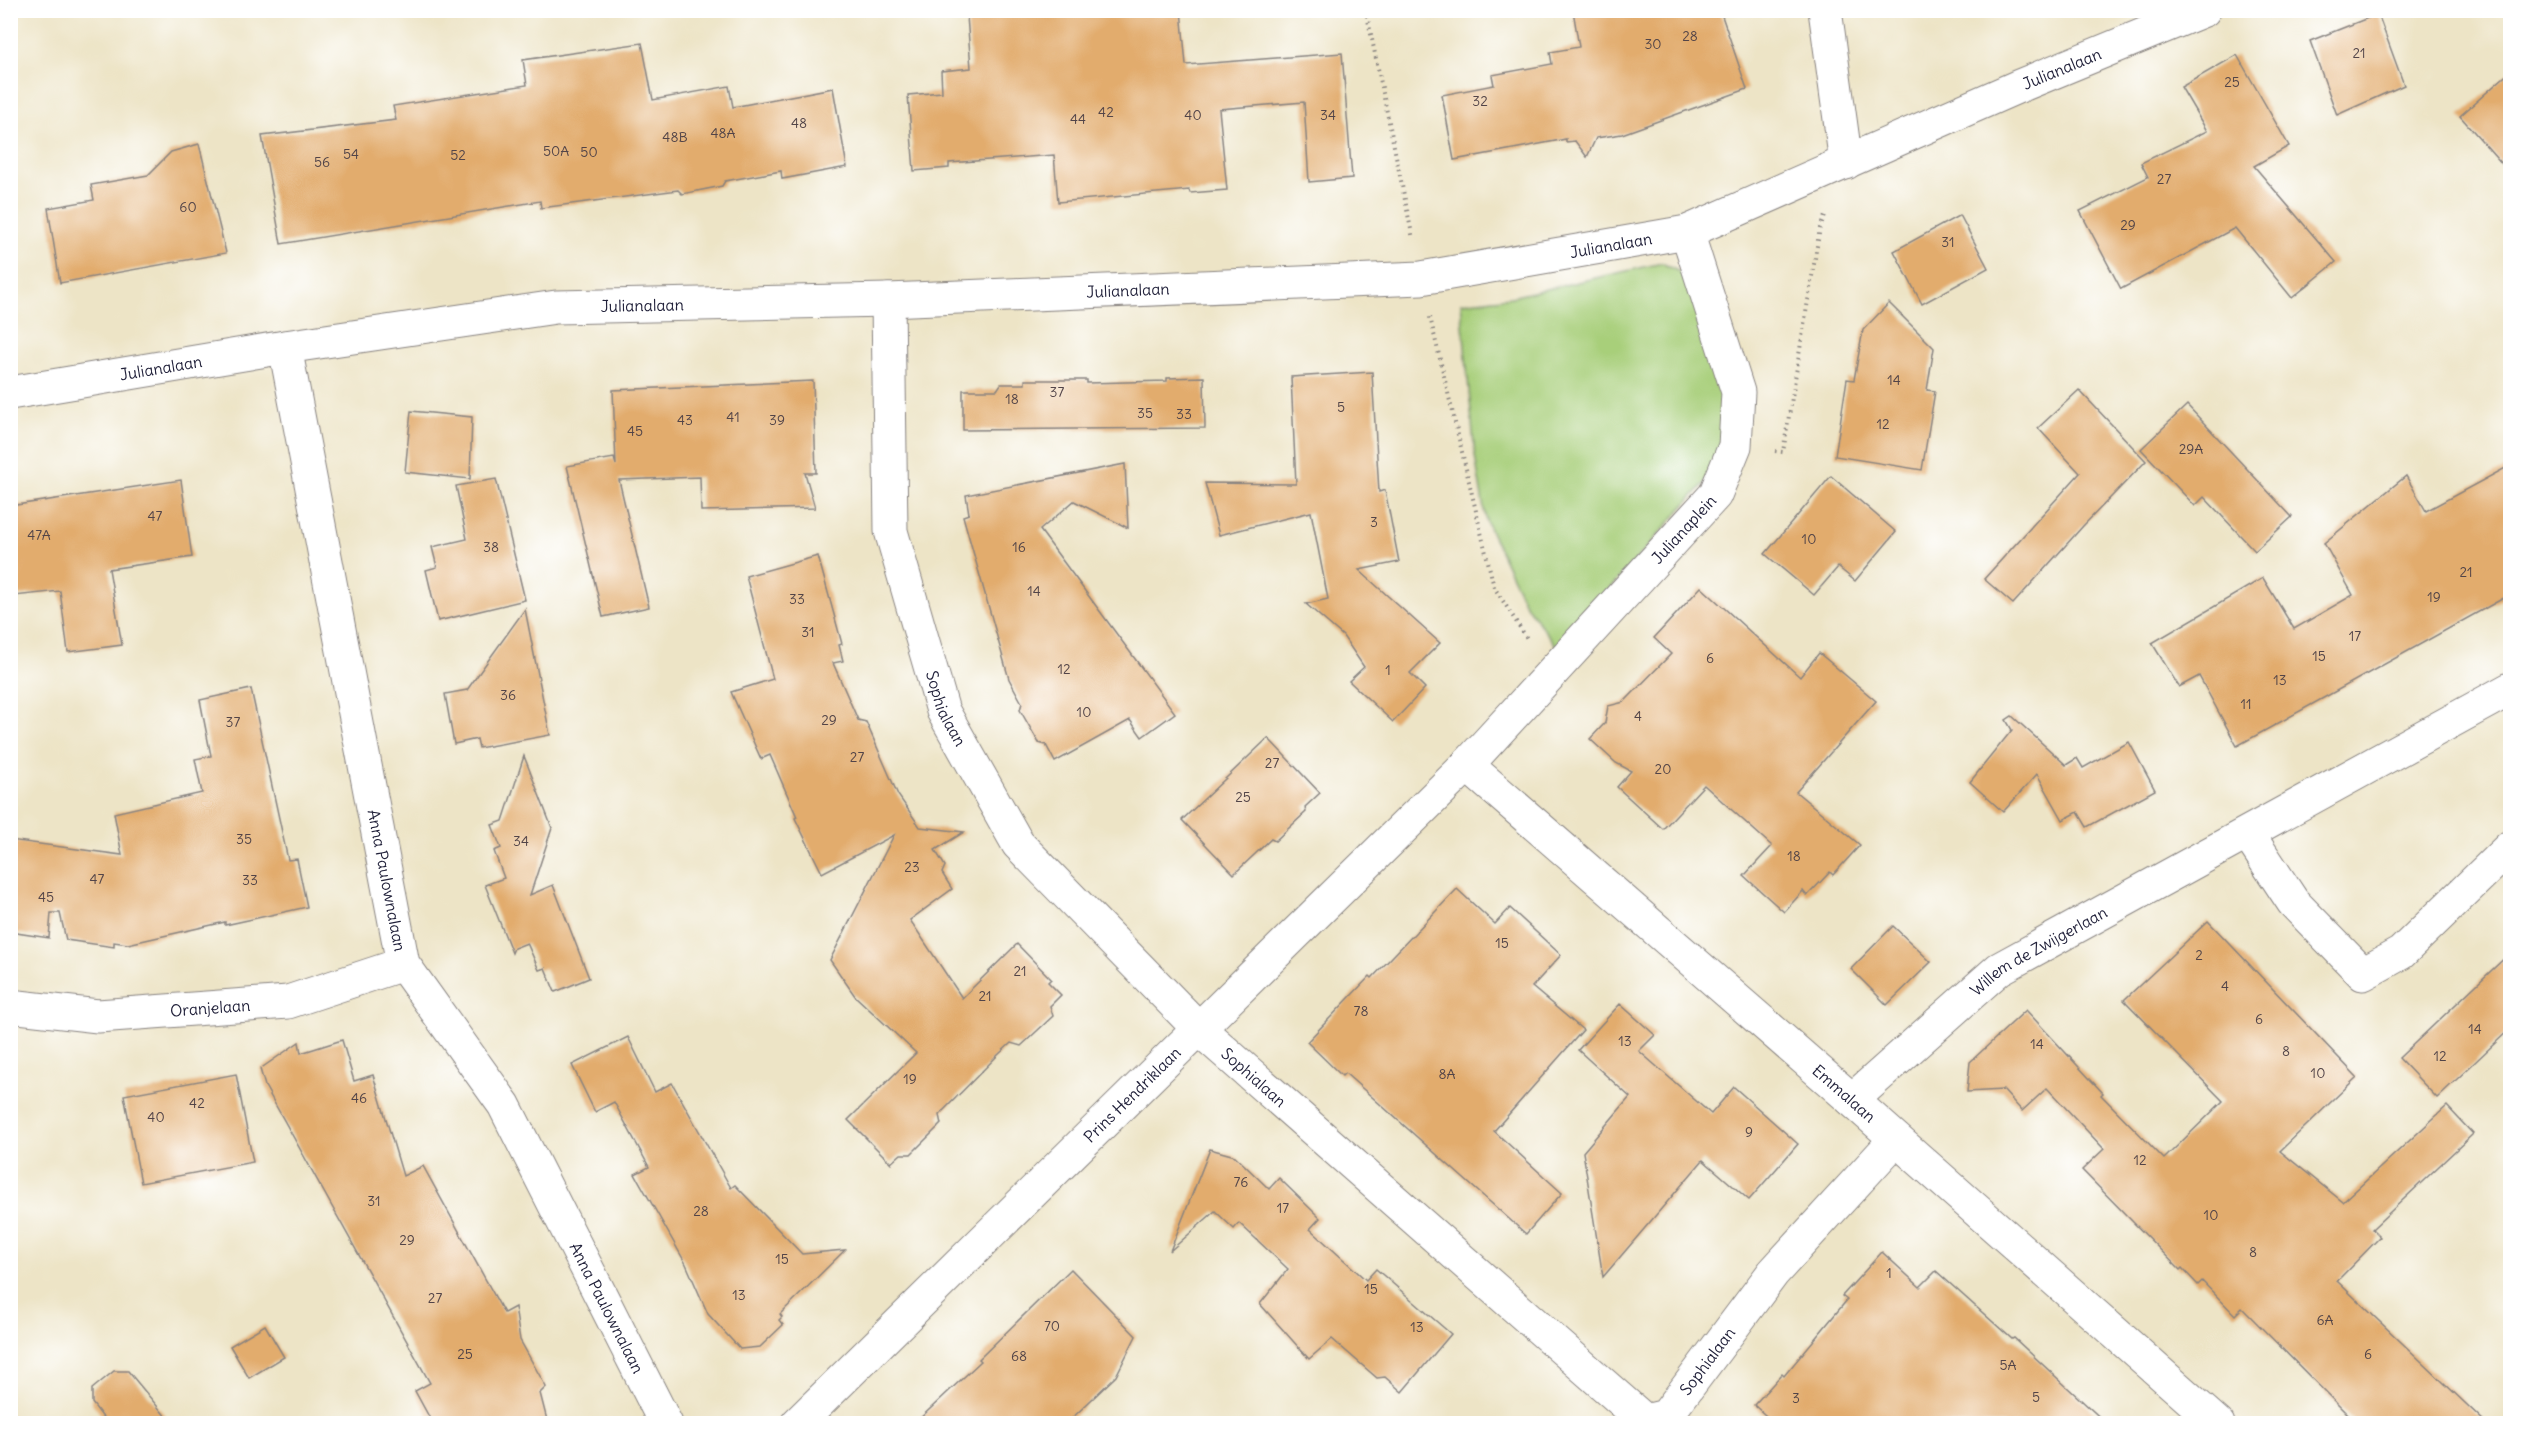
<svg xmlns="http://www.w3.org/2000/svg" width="2521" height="1434" font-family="Delius,sans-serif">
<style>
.green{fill:#a8cf7a;stroke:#65785a;stroke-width:1.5}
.building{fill:#e2ac6d}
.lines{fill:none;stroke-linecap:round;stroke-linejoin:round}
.street-casing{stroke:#888380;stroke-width:35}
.path{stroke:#888380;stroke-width:4;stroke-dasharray:1.5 4.5;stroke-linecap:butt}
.street{stroke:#fff;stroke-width:33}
.labels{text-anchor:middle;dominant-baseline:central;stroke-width:6;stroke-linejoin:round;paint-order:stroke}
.number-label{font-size:14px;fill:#524448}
.street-label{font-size:16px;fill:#22223b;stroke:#fff}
</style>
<rect width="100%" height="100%" fill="#fff"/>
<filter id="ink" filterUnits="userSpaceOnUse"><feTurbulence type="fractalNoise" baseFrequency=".0167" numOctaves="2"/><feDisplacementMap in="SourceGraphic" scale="12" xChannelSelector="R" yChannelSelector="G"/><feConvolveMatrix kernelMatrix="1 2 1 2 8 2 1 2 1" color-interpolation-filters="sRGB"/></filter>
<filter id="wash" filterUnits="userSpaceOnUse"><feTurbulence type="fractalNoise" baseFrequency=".008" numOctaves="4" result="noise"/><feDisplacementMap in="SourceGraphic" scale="24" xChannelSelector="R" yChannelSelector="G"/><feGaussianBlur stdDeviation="1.35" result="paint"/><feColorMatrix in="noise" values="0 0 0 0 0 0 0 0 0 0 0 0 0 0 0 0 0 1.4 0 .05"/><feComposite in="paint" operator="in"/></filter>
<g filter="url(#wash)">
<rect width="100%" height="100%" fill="#ede4c6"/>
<polygon class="green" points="1662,263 1699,282 1734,436 1704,484 1557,647 1525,604 1486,521 1475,456 1461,303 1511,297"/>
<g id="blocks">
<g class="building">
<polygon points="1012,10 1181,10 1186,65 1342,53 1352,178 1309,182 1304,102 1219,109 1227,190 1190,193 1189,190 1058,202 1054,155 949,163 949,168 914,171 908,95 942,92 941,71 971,68 967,16 1012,13"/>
<polygon points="1573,10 1720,10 1747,89 1622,134 1596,138 1587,157 1575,141 1566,142 1566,139 1454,160 1442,95 1494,85 1492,75 1552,64 1550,52 1579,47"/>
<polygon points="2378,14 2404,85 2337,115 2310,41"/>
<polygon points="642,43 653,100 729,86 733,107 833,88 847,167 782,179 781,171 725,181 722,186 682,194 678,190 541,208 540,201 281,244 262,136 396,120 393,106 527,85 523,60"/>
<polygon points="2237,55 2289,146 2254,166 2336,262 2292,298 2235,228 2121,289 2080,211 2148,177 2141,163 2207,131 2181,87"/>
<polygon points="2511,71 2511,174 2460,116"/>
<polygon points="199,144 226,253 60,283 48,208 94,200 91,185 148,175 171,152"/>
<polygon points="1960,215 1988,268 1922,304 1894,251"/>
<polygon points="1889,303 1934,348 1927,390 1935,391 1922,470 1835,456 1847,379 1854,380 1863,330"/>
<polygon points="1372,372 1379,492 1385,490 1399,562 1359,570 1440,643 1410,673 1425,688 1393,722 1349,681 1364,667 1343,636 1306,604 1328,599 1311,512 1219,535 1205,483 1296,484 1291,377"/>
<polygon points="1204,377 1205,428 963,430 963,390 997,390 1001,384 1025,384 1025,380 1087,380 1087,383 1167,381 1167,378"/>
<polygon points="813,381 816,473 805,473 815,508 701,511 700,477 619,480 649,607 603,617 567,466 614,458 616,465 613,390"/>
<polygon points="2079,390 2146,461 2083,526 2013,604 1984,579 2080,473 2038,428"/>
<polygon points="2187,405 2292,517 2255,551 2204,497 2195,506 2141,449"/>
<polygon points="411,411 472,417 470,479 405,472"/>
<polygon points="1125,464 1128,528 1074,501 1040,530 1175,713 1142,737 1130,720 1055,762 1046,745 1039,743 1020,710 1022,703 1009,679 963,516 969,514 966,495"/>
<polygon points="2511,465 2511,594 2237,746 2199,676 2179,687 2152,643 2263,578 2294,629 2353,595 2324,543 2406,476 2426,511"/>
<polygon points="1831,476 1896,532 1855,581 1838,567 1814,595 1765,554"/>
<polygon points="496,479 525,600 438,621 426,570 437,567 432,547 467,539 456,486"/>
<polygon points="181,480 192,557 109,569 122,645 68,652 60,591 14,596 10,573 10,506"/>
<polygon points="818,556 842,644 839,645 843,661 833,663 858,720 866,722 898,795 920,827 964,832 935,850 945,866 942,873 952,889 910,920 962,998 1017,944 1051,979 1048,982 1061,995 1050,1006 1053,1016 1021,1046 1011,1043 998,1055 939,1115 941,1124 911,1154 901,1154 891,1163 848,1120 916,1053 855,996 830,960 894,835 822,873 795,818 797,817 770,755 761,759 731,692 773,679 746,576"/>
<polygon points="1701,587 1800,677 1819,653 1876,701 1796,792 1860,845 1833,875 1830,872 1807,896 1803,891 1784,912 1744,876 1772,846 1704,785 1663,829 1617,787 1631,771 1616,763 1590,739 1605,723 1608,706 1624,702 1671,654 1654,638"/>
<polygon points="525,609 550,735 479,748 477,739 454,744 445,694 467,690"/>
<polygon points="251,689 288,860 297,859 307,907 225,925 225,922 128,944 114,942 114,947 66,940 60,913 51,913 49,938 10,932 10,840 122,855 114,813 202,793 195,759 211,756 200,700"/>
<polygon points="2012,716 2066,765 2077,758 2083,768 2129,742 2155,790 2087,827 2078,812 2063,820 2037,774 2003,812 1970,782 2012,730 2006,720"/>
<polygon points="1268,738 1320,793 1305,807 1306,812 1275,841 1271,839 1234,874 1182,820"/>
<polygon points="524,756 552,828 530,895 553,885 589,978 555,992 545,968 539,970 527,943 514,948 512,953 485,885 504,878 494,851 501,848 492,825 503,821"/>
<polygon points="1457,889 1495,924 1510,908 1561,955 1532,987 1583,1030 1494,1131 1562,1193 1526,1234 1345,1073 1342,1076 1307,1042 1370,976 1372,978"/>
<polygon points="2208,921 2357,1077 2280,1151 2343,1202 2447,1106 2473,1134 2372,1229 2380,1237 2337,1281 2487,1424 2357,1424 2242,1308 2235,1315 2202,1281 2198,1285 2182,1268 2180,1270 2082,1170 2104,1149 2047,1088 2022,1111 2003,1090 1967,1092 1970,1062 2026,1010 2103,1093 2101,1095 2164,1159 2223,1101 2124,1000"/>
<polygon points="1893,926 1931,962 1887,1005 1851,969"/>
<polygon points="2511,952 2511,1028 2437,1098 2399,1058"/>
<polygon points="1620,1004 1655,1035 1639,1051 1711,1114 1734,1087 1798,1144 1749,1200 1703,1160 1603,1277 1583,1152 1630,1097 1578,1050"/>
<polygon points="628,1037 655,1092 672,1083 731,1188 735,1185 802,1254 845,1250 780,1314 782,1317 779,1320 783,1325 760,1347 740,1349 708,1314 686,1264 635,1174 649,1167 614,1102 595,1112 572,1065"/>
<polygon points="342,1040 354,1081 373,1075 403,1176 423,1166 504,1313 515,1307 520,1340 546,1387 540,1393 548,1424 433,1424 415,1391 430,1383 265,1086 260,1069 299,1042 301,1053"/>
<polygon points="236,1074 253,1162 141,1183 124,1095"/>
<polygon points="1210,1149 1235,1156 1269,1189 1279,1178 1320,1218 1310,1229 1366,1280 1376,1269 1451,1334 1402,1392 1385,1377 1377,1378 1332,1339 1309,1359 1260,1304 1288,1269 1239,1223 1234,1229 1215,1211 1170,1251"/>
<polygon points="1882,1252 1920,1287 1936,1271 2012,1339 2014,1338 2107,1424 1775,1424 1754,1405 1782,1374 1784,1376 1847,1300 1842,1296"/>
<polygon points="1071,1269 1136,1336 1116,1376 1066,1424 914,1424 981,1361 979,1359"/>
<polygon points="265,1325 284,1357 249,1378 230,1346"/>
<polygon points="114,1371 128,1371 172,1424 108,1424 92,1403 92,1389"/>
</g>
</g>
</g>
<g filter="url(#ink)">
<use href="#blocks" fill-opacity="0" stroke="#888380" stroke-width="1.5"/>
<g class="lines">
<g class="street-casing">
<g id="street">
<polyline points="1825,10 1846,163"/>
<path id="s1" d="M888,300L891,531L943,711L1018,844L1198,1028L1645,1421L1666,1416L1773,1273L1895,1140"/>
<path id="s2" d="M285,347L403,964L504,1105L666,1424"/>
<path id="s3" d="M10,393L285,347L556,307L888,300L1421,278L1687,232L2017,87L2204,10"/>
<path id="s4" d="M1467,765L1852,1100L2218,1424"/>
<polyline points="2248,834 2293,902 2363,974 2401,953 2510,847"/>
<path id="s5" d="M10,1006L98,1016L288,1002L403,964"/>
<path id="s6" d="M1852,1100L1999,969L2510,689"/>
<path id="s7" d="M797,1424L1467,765L1715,495L1735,446L1738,392L1687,232"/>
</g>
</g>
<g class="path">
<polyline points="1366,10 1413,239"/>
<polyline points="1430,317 1494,587 1528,640"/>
<polyline points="1775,451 1783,452 1820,228 1825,216"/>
</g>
<use href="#street" class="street"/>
</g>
</g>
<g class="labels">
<g class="number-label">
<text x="1690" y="36">28</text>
<text x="1653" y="44">30</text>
<text x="2359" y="53">21</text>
<text x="2232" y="82">25</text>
<text x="1480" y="101">32</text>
<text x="1106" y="112">42</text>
<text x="1193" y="115">40</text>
<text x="1328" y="115">34</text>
<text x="1078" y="119">44</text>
<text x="799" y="123">48</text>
<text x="723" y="133">48A</text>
<text x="675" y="137">48B</text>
<text x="556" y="151">50A</text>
<text x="589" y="152">50</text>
<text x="351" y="154">54</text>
<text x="458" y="155">52</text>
<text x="322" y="162">56</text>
<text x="2164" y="179">27</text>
<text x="188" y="207">60</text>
<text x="2128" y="225">29</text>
<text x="1948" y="242">31</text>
<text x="1894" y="380">14</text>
<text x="1057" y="392">37</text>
<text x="1012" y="399">18</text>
<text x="1341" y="407">5</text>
<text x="1145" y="413">35</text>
<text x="1184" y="414">33</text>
<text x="733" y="417">41</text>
<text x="685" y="420">43</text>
<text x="777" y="420">39</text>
<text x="1883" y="424">12</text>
<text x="635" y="431">45</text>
<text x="2191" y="449">29A</text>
<text x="155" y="516">47</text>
<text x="1374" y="522">3</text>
<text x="39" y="535">47A</text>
<text x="1809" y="539">10</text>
<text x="491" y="547">38</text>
<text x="1019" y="547">16</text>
<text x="2466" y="572">21</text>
<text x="1034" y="591">14</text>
<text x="2434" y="597">19</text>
<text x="797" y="599">33</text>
<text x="808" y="632">31</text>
<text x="2355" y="636">17</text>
<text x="2319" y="656">15</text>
<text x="1710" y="658">6</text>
<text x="1064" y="669">12</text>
<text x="1388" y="670">1</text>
<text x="2280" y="680">13</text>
<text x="508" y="695">36</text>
<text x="2246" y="704">11</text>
<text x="1084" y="712">10</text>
<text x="1638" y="716">4</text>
<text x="829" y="720">29</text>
<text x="233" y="722">37</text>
<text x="857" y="757">27</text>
<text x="1272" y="763">27</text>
<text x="1663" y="769">20</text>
<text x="1243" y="797">25</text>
<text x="244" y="839">35</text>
<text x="521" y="841">34</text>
<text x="1794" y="856">18</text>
<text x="912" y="867">23</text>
<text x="97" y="879">47</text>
<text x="250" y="880">33</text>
<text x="46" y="897">45</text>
<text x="1502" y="943">15</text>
<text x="2199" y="955">2</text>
<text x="1020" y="971">21</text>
<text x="2225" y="986">4</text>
<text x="985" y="996">21</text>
<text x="1361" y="1011">78</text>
<text x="2259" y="1019">6</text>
<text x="2475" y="1029">14</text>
<text x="1625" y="1041">13</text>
<text x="2037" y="1044">14</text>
<text x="2286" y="1051">8</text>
<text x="2440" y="1056">12</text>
<text x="2318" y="1073">10</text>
<text x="1447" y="1074">8A</text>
<text x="910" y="1079">19</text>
<text x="359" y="1098">46</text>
<text x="197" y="1103">42</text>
<text x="156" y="1117">40</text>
<text x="1749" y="1132">9</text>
<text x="2140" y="1160">12</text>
<text x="1241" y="1182">76</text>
<text x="374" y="1201">31</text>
<text x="1283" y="1208">17</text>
<text x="701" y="1211">28</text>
<text x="2211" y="1215">10</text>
<text x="407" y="1240">29</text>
<text x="2253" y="1252">8</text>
<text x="782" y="1259">15</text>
<text x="1889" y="1273">1</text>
<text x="1371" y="1289">15</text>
<text x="739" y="1295">13</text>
<text x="435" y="1298">27</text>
<text x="2325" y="1320">6A</text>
<text x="1052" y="1326">70</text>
<text x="1417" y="1327">13</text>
<text x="465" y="1354">25</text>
<text x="2368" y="1354">6</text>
<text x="1019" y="1356">68</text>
<text x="2008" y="1365">5A</text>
<text x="2036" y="1397">5</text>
<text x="1796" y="1398">3</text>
</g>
<g class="street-label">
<text stroke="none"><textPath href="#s3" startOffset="2097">Julianalaan</textPath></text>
<text stroke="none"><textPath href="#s3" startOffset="1611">Julianalaan</textPath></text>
<text stroke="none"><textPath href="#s3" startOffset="1125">Julianalaan</textPath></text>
<text stroke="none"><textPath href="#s3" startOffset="639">Julianalaan</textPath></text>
<text stroke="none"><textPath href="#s3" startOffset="153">Julianalaan</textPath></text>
<text stroke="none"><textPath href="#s7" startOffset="1260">Julianaplein</textPath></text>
<text stroke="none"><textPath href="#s1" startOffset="417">Sophialaan</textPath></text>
<text stroke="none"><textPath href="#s2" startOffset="543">Anna Paulownalaan</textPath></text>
<text stroke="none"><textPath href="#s6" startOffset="240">Willem de Zwijgerlaan</textPath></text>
<text stroke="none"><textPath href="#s5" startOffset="201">Oranjelaan</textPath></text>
<text stroke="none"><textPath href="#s1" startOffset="903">Sophialaan</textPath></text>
<text stroke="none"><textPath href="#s7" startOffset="470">Prins Hendriklaan</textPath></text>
<text stroke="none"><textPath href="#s4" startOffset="500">Emmalaan</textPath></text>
<text stroke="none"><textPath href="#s2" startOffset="1029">Anna Paulownalaan</textPath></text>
<text stroke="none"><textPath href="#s1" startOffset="1514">Sophialaan</textPath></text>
</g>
</g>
<rect width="2521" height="1434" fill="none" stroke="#fff" stroke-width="36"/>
</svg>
